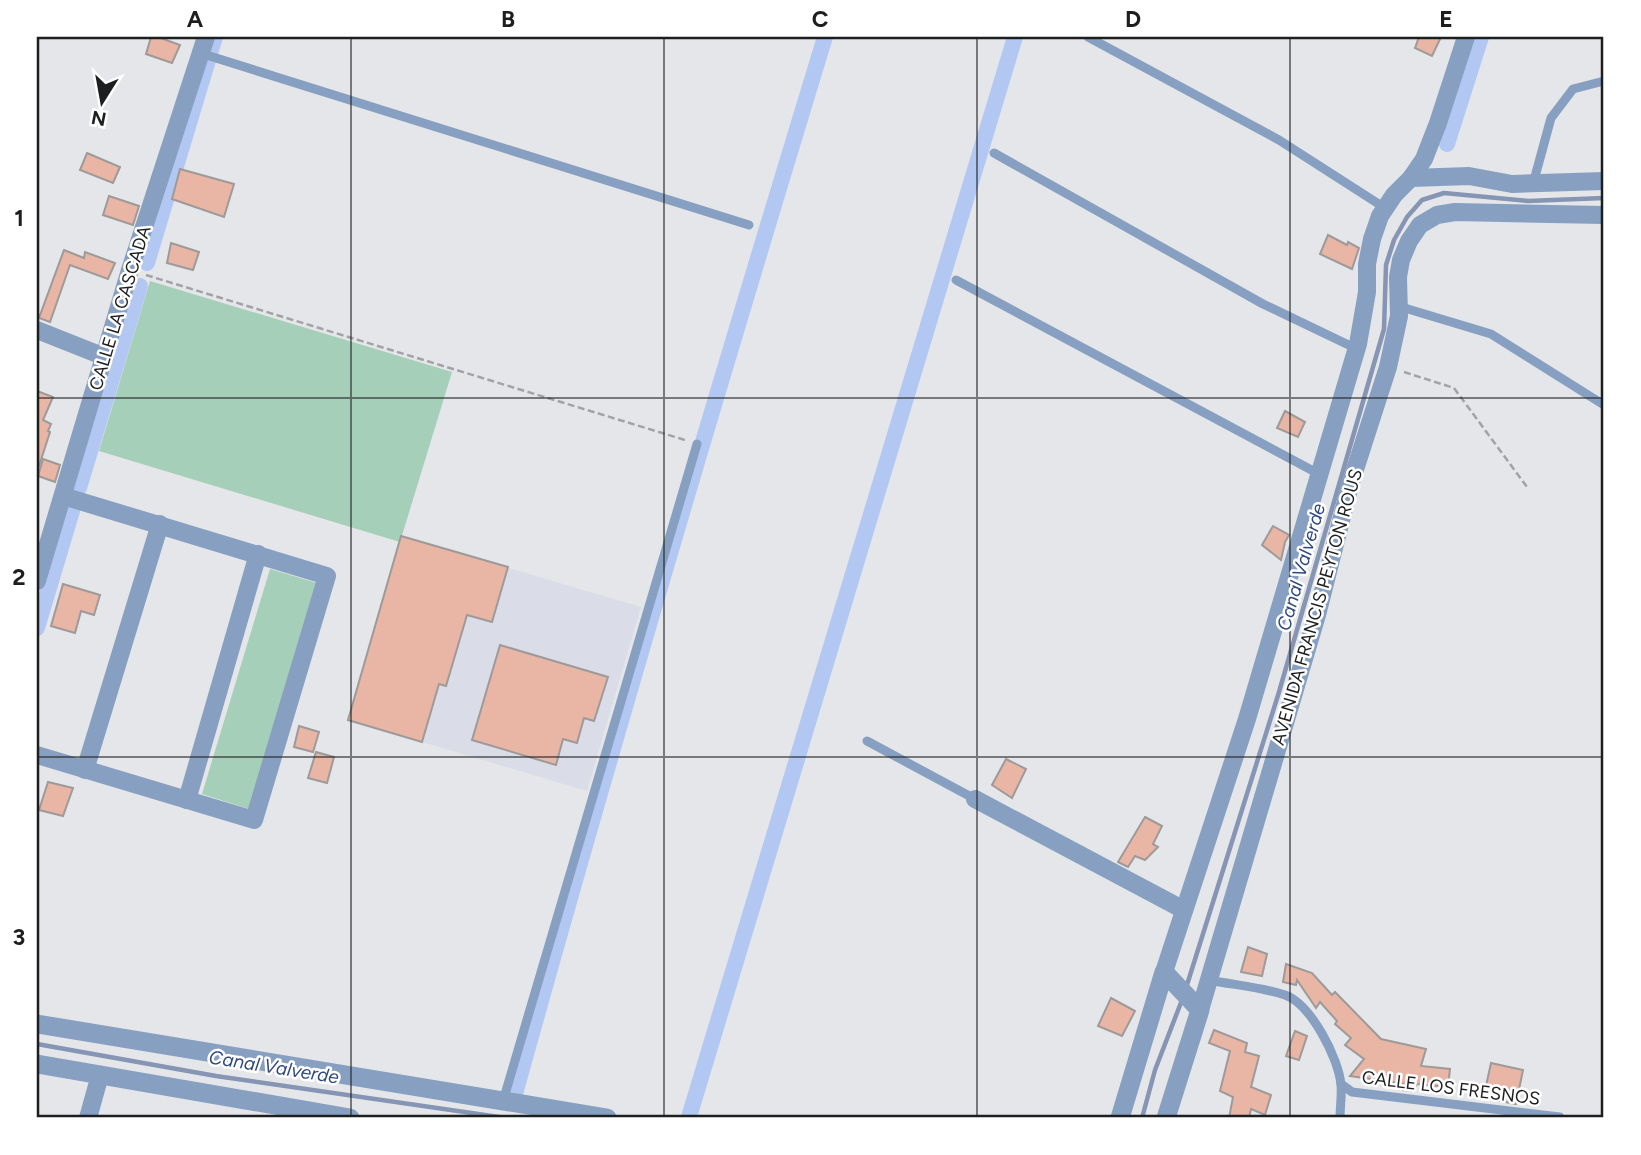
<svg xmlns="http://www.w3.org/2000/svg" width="1641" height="1155" font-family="Figtree,sans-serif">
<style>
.built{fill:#dadde8}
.green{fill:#a6cfb9}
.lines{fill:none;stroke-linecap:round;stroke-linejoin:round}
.stream{stroke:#8595b3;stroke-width:4.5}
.canal{stroke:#b2c8f3;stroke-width:16}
.building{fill:#e9b5a5;stroke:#9e9a99;stroke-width:2}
.path{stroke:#a2a3a5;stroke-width:2.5;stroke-dasharray:7 3.5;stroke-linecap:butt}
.service{stroke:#87a0c1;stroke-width:9}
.minor{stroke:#87a0c1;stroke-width:18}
.tertiary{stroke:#87a0c1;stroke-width:19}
.grid{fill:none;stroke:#1d1e1f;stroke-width:2;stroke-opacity:0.55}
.labels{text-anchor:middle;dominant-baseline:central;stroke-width:5;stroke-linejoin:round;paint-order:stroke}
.street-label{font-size:18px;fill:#1d1e1f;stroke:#fff}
.water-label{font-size:19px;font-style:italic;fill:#2f497f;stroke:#fff}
.neatline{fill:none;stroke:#1d1e1f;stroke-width:2.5}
.grid-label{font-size:23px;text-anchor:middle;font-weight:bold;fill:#1d1e1f}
</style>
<rect width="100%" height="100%" fill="#e5e6e9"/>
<polygon class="built" points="401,536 641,607 587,791 348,720"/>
<g class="green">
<polygon points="150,281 452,372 400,542 99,451"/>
<polygon points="270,569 317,583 249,809 202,794"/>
</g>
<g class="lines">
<g class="stream">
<polyline points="1186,988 1279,692 1384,329 1386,265 1394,240 1407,217 1422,200 1444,193 1528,201 1604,198"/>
<polyline points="37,1044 216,1076 506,1118"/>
<polyline points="1142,1118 1155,1070 1182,1000"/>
</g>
<g class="canal">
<polyline points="1447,144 1481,37"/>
<polyline points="147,263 215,37"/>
<polyline points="79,488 140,286"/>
<polyline points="37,628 72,511"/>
<path d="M515,1094C613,740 718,388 825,37"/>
<polyline points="689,1117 1015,37"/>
</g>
</g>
<g class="building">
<polygon points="151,37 158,37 180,45 172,63 146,54"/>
<polygon points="1419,37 1441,37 1432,56 1415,48"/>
<polygon points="87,153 120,167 113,183 80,170"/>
<polygon points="180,169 234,184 224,217 172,199"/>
<polygon points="109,196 139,206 133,225 103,215"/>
<polygon points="1328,235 1347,245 1348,242 1359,248 1352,269 1320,254"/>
<polygon points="171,243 199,252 193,270 167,263"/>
<polygon points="64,250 84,258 85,252 115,263 108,279 70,265 50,322 39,318"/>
<polygon points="37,391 53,397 43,420 51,424 48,431 50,432 39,466 37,466"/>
<polygon points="1285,411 1305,422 1298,437 1277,428"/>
<polygon points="43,459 60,465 55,482 38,476"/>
<polygon points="1273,526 1289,535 1285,542 1281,560 1262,545"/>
<polygon points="401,536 508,567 492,622 467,615 446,686 439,684 422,742 348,720"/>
<polygon points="63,584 100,595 94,615 81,611 75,633 51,626"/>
<polygon points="500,645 608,677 594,721 584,718 577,743 563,739 556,765 472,740"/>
<polygon points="299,726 319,732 313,752 294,747"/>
<polygon points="316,752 334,757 327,783 308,778"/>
<polygon points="1006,759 1026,769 1012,798 992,785"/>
<polygon points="48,782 73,788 63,816 39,810"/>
<polygon points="1145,817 1162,826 1153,844 1158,847 1145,860 1135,856 1128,867 1118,862"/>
<polygon points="1248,947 1267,954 1262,976 1241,972"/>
<polygon points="1286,964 1312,973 1332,995 1335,992 1381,1039 1426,1049 1421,1066 1450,1069 1448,1087 1416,1084 1415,1091 1403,1090 1405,1084 1350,1076 1364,1059 1345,1045 1351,1038 1335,1024 1337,1021 1320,1002 1316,1008 1297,980 1296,985 1283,982"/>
<polygon points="1111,998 1135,1011 1122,1036 1098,1026"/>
<polygon points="1214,1030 1247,1043 1245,1052 1259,1056 1251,1087 1271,1095 1265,1115 1251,1109 1249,1118 1229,1118 1233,1097 1220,1091 1230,1051 1209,1043"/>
<polygon points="1295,1031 1307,1036 1299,1060 1286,1056"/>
<polygon points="1491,1063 1523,1070 1516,1104 1474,1096 1476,1084 1486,1086"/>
</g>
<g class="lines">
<g class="path">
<polyline points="146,275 685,440"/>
<polyline points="1404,372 1454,388 1527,487"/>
</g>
<g class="service">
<polyline points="1088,37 1279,140 1385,208"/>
<polyline points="200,53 749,225"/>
<polyline points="994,153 1263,304 1357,349"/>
<polyline points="1533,184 1551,118 1573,89 1604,81"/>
<polyline points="956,280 1319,474"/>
<polyline points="1398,306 1491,334 1604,405"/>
<polyline points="867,741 975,799"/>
<path d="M1209,980C1234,985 1261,987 1285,995C1311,1004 1339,1059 1341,1085C1342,1096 1340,1107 1340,1118"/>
<polyline points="1341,1084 1352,1092 1560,1117"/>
<polyline points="503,1101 697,444"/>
</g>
<g class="minor">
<polyline points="1411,178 1469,176 1512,184 1604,181"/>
<polyline points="37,330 105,357"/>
<polyline points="37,581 130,270 206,37"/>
<polyline points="37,755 254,820 327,576 63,496"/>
<polyline points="85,770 160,524"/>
<polyline points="975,799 1184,910"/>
<polyline points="187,800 258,554"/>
<polyline points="1164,972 1247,719 1358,344 1367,292 1367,264 1372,239 1380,216 1394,195 1411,178 1424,159 1438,123 1466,37"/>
<polyline points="1200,1010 1317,615 1350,485 1388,367 1399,316 1398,277 1401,260 1409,241 1420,225 1437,215 1455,212 1604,215"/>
<polyline points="88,1118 100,1075"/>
</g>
<g class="tertiary">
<polyline points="37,1024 607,1118"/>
<polyline points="37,1064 350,1118"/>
<polyline points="1120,1118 1164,972 1200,1010 1166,1118"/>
</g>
</g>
<path class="grid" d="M351,37V1118M664,37V1118M977,37V1118M1290,37V1118M37,398H1604M37,757H1604"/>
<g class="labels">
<g class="street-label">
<text transform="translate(120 308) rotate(-73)">CALLE LA CASCADA</text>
<text transform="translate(1317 607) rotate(-74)">AVENIDA FRANCIS PEYTON ROUS</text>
<text transform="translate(1451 1088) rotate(7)">CALLE LOS FRESNOS</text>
</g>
<g class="water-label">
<text transform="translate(1301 567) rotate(-74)">Canal Valverde</text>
<text transform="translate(274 1067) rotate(9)">Canal Valverde</text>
</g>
</g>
<rect width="1641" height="1155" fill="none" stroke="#ffffff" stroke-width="77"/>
<g transform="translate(102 102) rotate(191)" stroke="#ffffff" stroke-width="5" paint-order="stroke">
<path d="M0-5L12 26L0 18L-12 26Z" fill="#1d1e1f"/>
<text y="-10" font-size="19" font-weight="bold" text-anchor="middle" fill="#1d1e1f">N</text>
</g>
<rect x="38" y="38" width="1564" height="1078" class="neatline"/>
<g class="grid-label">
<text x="195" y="27">A</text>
<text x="508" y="27">B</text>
<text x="820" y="27">C</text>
<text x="1133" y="27">D</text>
<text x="1446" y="27">E</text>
<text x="19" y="226">1</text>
<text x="19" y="585">2</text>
<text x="19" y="945">3</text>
</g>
</svg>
